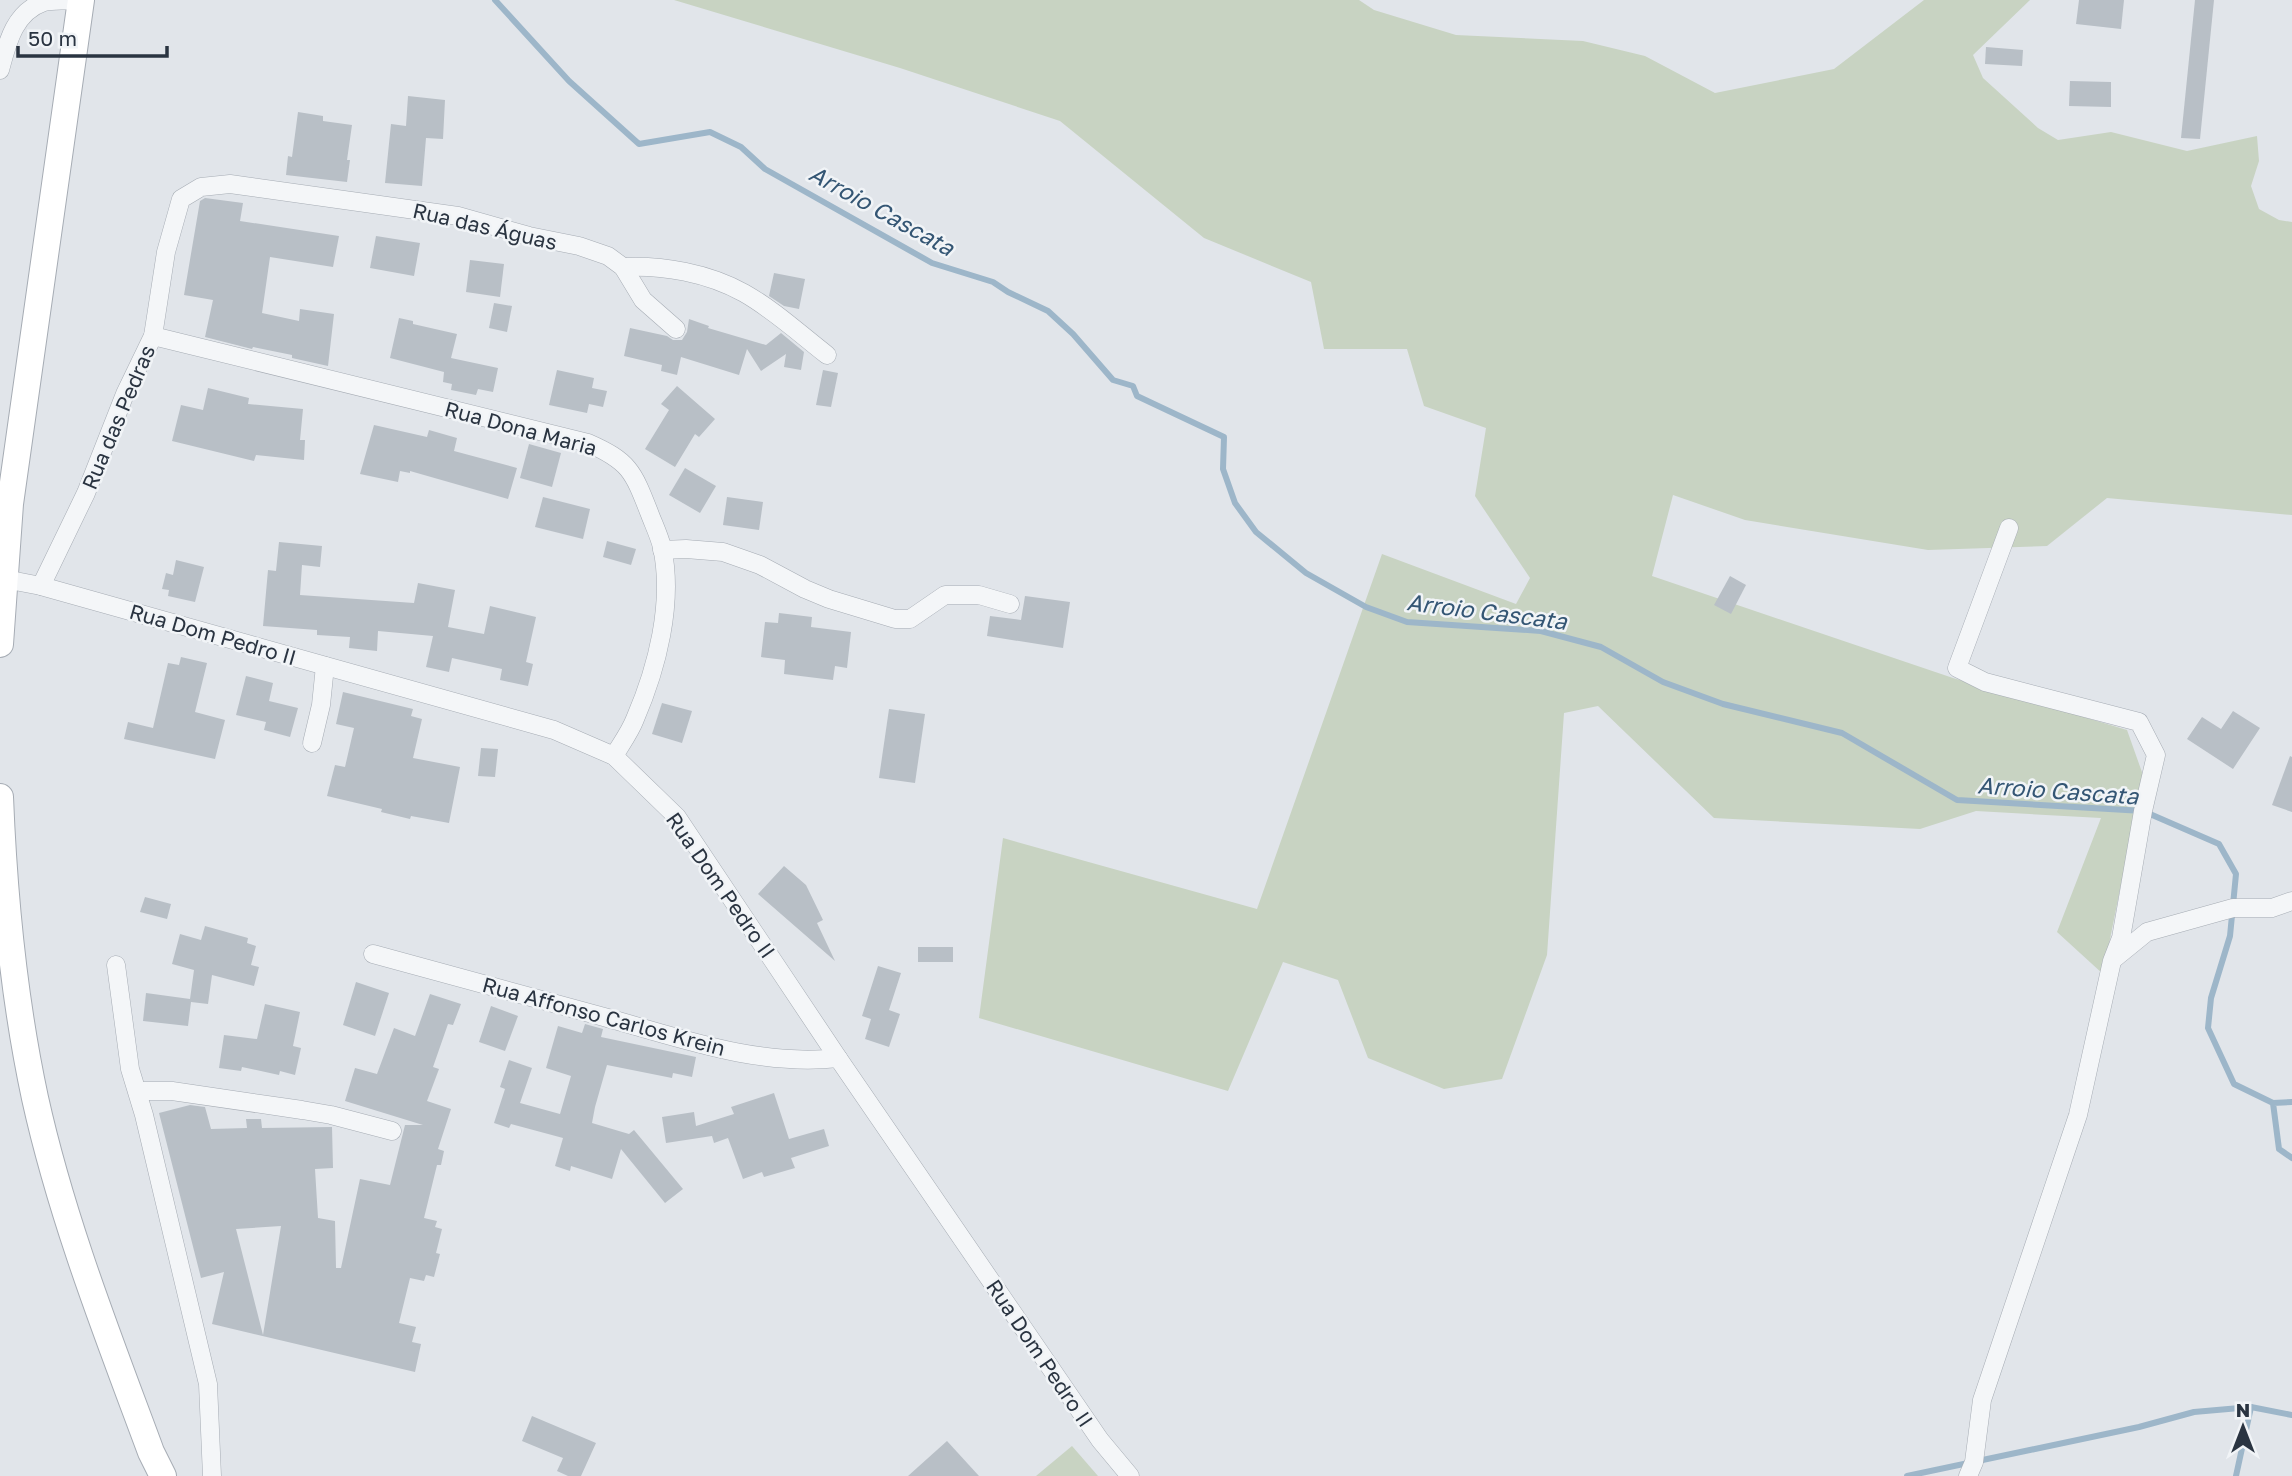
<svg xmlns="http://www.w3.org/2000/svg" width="2292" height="1476" font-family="'Golos Text',sans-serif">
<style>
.green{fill:#c8d3c2}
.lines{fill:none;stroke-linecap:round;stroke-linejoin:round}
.stream{stroke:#9db6c9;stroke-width:6}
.building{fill:#b8bfc6;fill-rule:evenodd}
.minor-casing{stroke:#a6acb4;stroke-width:19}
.secondary-casing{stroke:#a6acb4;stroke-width:28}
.minor{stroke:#f4f6f8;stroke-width:18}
.secondary{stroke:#fff;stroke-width:26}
.labels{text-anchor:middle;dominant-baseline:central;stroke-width:5;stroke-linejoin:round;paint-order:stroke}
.street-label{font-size:21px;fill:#2a3441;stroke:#f1f4f7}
.water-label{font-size:23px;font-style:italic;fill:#345674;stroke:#f1f4f7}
</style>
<rect width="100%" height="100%" fill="#e1e5ea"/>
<g class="green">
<polygon points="674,0 1359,0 1374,10 1456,35 1583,41 1645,56 1715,93 1834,69 1924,0 2030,0 1973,55 1983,78 2038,128 2058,140 2111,132 2187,151 2257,136 2259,161 2251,186 2259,209 2279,220 2292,222 2292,515 2107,498 2047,546 1928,550 1745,520 1673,495 1652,576 1953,678 2127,730 2143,775 2103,974 2057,932 2101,818 1976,811 1920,829 1714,818 1598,706 1564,713 1547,955 1502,1079 1444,1089 1368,1058 1338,980 1283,962 1228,1091 979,1018 1003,838 1257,909 1382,554 1516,604 1530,578 1475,496 1486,428 1424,406 1407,349 1324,349 1311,282 1204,238 1060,121 900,68"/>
<polygon points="1072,1446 1098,1476 1036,1476"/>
</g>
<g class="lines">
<g class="stream">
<polyline points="495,0 569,81 639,144 710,132 741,147 765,169 932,263 993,282 1008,292 1048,311 1073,334 1113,380 1133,386 1137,396 1224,437 1223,469 1235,503 1256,532 1306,573 1366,607 1407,622 1541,631 1601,647 1663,682 1723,704 1842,733 1957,800 2143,811 2219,844 2236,874 2230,936 2211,998 2208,1028 2234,1084 2273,1103"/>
<polyline points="2292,1102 2273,1103 2279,1149 2292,1158"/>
<polyline points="1907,1476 2139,1427 2194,1412 2251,1407 2292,1415"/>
<polyline points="2236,1476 2251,1407"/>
</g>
</g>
<g class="building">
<polygon points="2079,0 2124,0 2121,29 2076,24"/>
<polygon points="2195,0 2214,0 2200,139 2181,138"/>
<polygon points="1986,47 2023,50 2022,66 1985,64"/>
<polygon points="2070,81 2111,82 2111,107 2069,106"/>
<polygon points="408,96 445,100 443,139 426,138 422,186 385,183 391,124 406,126"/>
<polygon points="298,112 323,116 323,121 352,125 347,160 350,160 347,182 286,175 288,156 292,157"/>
<polygon points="205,198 243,203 240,221 339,236 333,267 270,257 262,313 299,321 300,309 334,314 328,366 292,358 292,355 253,347 252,349 205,337 213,300 184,295 200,201"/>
<polygon points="376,236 420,243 414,276 370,268"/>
<polygon points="470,260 504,264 500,297 466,292"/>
<polygon points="774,273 805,279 799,309 784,306 769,296"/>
<polygon points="494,303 512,306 507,332 489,328"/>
<polygon points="399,318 413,321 413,324 457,334 451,358 498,368 493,392 478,389 476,395 451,390 452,384 443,382 444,372 390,358"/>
<polygon points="689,319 709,326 708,328 766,345 781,333 804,352 801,370 784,367 786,354 761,371 747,349 739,375 681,357 677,375 661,371 662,365 624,356 630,328 667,336 673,340 682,340 687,332"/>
<polygon points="557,370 594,378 592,388 607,391 603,407 589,404 587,413 549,405"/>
<polygon points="823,370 838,373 831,407 816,405"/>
<polygon points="677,386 715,419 699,437 695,434 675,467 645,449 669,410 661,404"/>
<polygon points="208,388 249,398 248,404 303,409 300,440 305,440 304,460 256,455 254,461 172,441 181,405 203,410"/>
<polygon points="374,425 427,437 429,430 457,438 454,451 517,468 508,499 410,471 410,473 400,471 398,482 360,474"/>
<polygon points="529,444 561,453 552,487 520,478"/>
<polygon points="685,468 716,486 700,513 669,495"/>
<polygon points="543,497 590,509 583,539 535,527"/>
<polygon points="727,497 763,502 759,530 723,525"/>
<polygon points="607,541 636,549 631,565 603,557"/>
<polygon points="279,542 322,546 320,567 302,565 300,595 414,603 418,583 455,590 448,627 484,634 490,606 536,617 526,662 533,664 528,686 500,680 502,669 452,658 449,672 426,667 433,636 378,631 377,651 349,648 350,637 317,635 317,630 263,626 268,570 276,571"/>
<polygon points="176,560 204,567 195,602 168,596 169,590 162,589 166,573 173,575"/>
<polygon points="1730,576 1746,585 1731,614 1714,605"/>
<polygon points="1025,596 1070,602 1063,648 987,636 990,616 1021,620"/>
<polygon points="779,613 812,617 811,627 851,632 847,668 835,666 833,680 784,674 785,660 761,657 765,622 778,623"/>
<polygon points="181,657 207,663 195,712 225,720 215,759 124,739 128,722 153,728 168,663 179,665"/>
<polygon points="246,676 273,683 269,701 298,708 290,737 264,730 266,722 236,715"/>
<polygon points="343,692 413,709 411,716 422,719 413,758 460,767 449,823 411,816 410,819 381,812 382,809 327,796 335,765 345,767 354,728 336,724"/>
<polygon points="662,703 692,711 682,743 652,734"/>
<polygon points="889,709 925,714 915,783 879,778"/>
<polygon points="2233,711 2260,728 2233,769 2187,739 2202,717 2221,729"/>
<polygon points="481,748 498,749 495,777 478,776"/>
<polygon points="2290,756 2292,757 2292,812 2272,805"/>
<polygon points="784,866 806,885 823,920 817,923 835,961 758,894"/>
<polygon points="145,897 171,904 167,919 140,912"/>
<polygon points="205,926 248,938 247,943 256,946 251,965 259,967 254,986 212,975 208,1004 191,1002 188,1026 143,1021 146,993 190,999 194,970 172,964 180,934 201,940"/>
<rect x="918" y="947" width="35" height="15"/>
<polygon points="878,966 901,973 889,1010 900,1014 889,1047 865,1039 871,1019 862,1016"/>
<polygon points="356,982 389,993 375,1036 343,1025"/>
<path d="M430,994L461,1004L453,1025L448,1024L433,1067L439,1069L427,1101L451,1109L438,1149L444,1151L441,1165H437L424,1218L437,1221L435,1227L442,1229L436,1253L440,1254L434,1277L426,1275L424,1281L410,1278L399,1323L416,1327L412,1342L421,1344L415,1372L212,1324L224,1272L201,1278L159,1113L190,1105L205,1107L211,1129L247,1128L246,1119H261L262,1128L332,1127L333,1168L315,1169L318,1218L335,1221L336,1268H341L360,1179L390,1185L405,1125H423L345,1101L355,1068L377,1074L394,1028L415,1036ZM281,1226L263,1335L236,1229Z"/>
<polygon points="265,1004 300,1012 293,1046 301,1048 295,1075 280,1071 279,1075 242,1067 241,1071 219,1068 224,1035 257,1039"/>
<polygon points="491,1006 518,1016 505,1051 479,1042"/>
<polygon points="585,1024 603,1029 601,1037 696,1057 692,1077 673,1073 672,1078 607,1065 595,1107 592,1123 629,1134 634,1130 683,1189 665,1203 621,1149 612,1179 571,1166 570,1171 555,1166 563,1138 511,1124 509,1128 494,1123 505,1089 500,1087 509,1060 532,1068 520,1103 560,1114 571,1076 546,1068 558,1026 582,1033"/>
<polygon points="774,1093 789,1139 824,1129 829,1146 791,1158 795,1168 764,1177 762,1172 743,1179 728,1138 714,1143 712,1136 666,1143 662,1117 694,1112 696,1126 734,1114 731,1107"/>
<polygon points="532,1416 596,1443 581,1476 568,1476 557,1471 563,1458 522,1441"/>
<polygon points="947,1441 979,1476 908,1476"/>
</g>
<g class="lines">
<g class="minor-casing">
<g id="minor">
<path d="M0,70C7,44 14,12 44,2C52,0 64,1 72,0"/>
<path d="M623,267C663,265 708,273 744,293C774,310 800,334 827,355"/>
<path d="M153,336L588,443C629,461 633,471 649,512C653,523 659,535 662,547C674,603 657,668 635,719C630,732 621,744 614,756"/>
<polyline points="662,550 686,549 723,552 760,565 805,589 829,599 895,619 910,619 945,595 979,595 1010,604"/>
<polyline points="0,578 41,586 554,730 614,756 677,817 838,1058 1100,1440 1130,1476"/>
<polyline points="41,586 86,493 125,394 153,336 166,252 181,199 201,187 230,184 458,216 529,236 579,246 608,256 623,267 643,300 676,329"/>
<polyline points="312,743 321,705 325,666"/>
<path d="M373,954C450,975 527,996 604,1017C680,1038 759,1067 838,1058"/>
<polyline points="2115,958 2147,932 2233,908 2272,908 2292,901"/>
<polyline points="116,965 130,1069 144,1115 208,1384 212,1476"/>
<polyline points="138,1091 172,1091 302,1110 331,1115 392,1131"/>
<polyline points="1968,1476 1974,1462 1982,1400 2078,1115 2112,961 2121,938 2143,811 2156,755 2139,722 1985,682 1957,668 2009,528"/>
</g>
</g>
<g class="secondary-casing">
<g id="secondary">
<polyline points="0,644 10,504 81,0"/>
<path d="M0,797C4,897 14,1000 35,1098C62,1220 108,1336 151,1452L163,1476"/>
</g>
</g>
<use href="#minor" class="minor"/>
<use href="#secondary" class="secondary"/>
</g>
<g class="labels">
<g class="street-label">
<text transform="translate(485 226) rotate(13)">Rua das Águas</text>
<text transform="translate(118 417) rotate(-67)">Rua das Pedras</text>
<text transform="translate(521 428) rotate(15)">Rua Dona Maria</text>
<text transform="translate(213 634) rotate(16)">Rua Dom Pedro II</text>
<text transform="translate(721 885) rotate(55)">Rua Dom Pedro II</text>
<text transform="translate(604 1016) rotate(15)">Rua Affonso Carlos Krein</text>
<text transform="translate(1040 1353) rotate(56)">Rua Dom Pedro II</text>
</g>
<g class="water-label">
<text transform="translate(882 210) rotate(29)">Arroio Cascata</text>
<text transform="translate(1487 611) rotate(7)">Arroio Cascata</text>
<text transform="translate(2058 790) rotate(4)">Arroio Cascata</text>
</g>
</g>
<g transform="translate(2243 1427)" stroke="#f1f4f7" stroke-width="5" paint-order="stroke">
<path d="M0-5L12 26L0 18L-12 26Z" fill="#2a3441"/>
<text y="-10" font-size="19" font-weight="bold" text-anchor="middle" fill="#2a3441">N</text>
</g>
<path d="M18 46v10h149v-10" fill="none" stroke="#2a3441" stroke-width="3.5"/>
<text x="28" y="46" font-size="21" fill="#2a3441" stroke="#f1f4f7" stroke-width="5" paint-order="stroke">50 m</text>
</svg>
